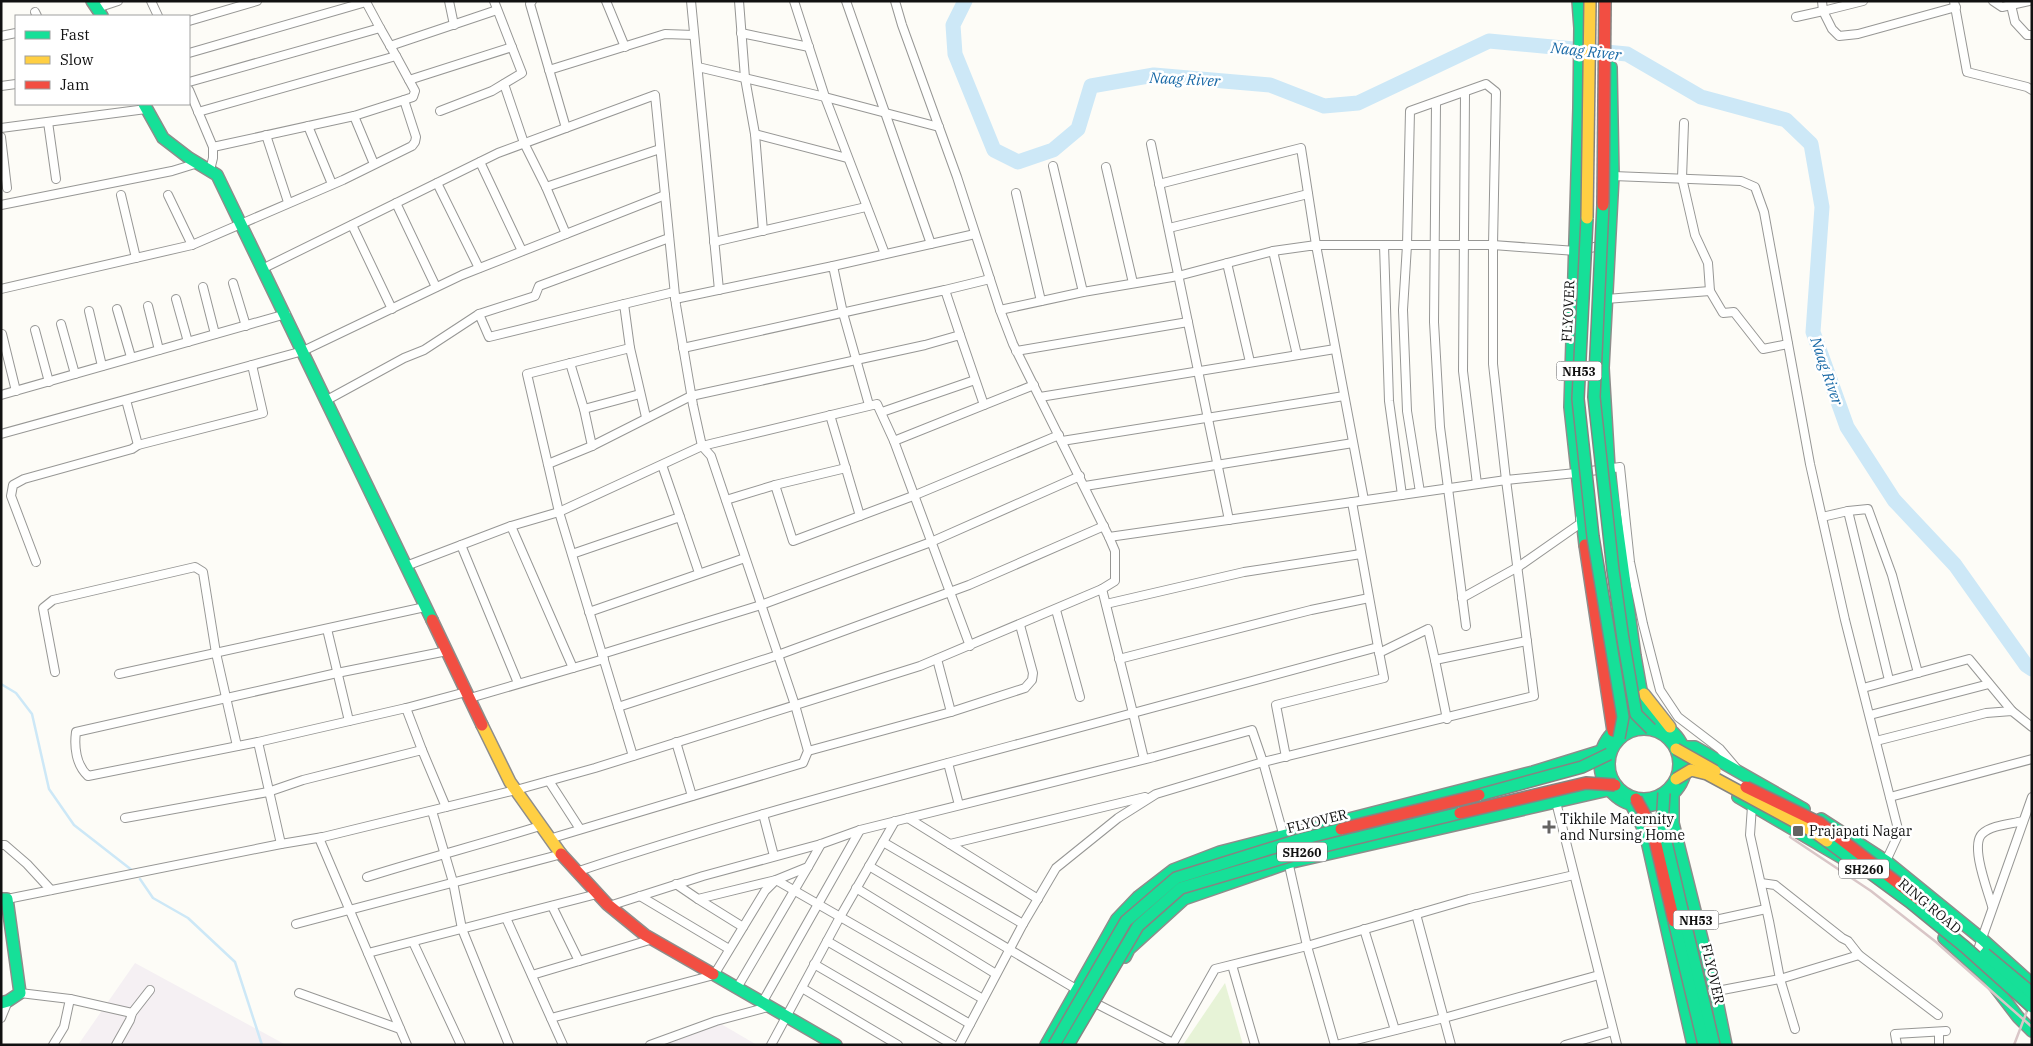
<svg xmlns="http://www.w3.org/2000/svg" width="2033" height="1046" font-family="'IBM Plex Serif',serif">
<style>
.industrial{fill:#f5f0f3}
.green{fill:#e7f3d7}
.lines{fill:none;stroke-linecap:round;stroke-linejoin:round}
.stream{stroke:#cde8f7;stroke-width:2.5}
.river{stroke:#cde8f7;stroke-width:15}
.street-casing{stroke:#979795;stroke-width:10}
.fast-casing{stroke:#8e8d8b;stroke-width:14}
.slow-casing{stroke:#8e8d8b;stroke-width:14}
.jam-casing{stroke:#8e8d8b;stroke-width:14}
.street{stroke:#fffffe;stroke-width:8}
.fast{stroke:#16e098;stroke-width:11}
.slow{stroke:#ffcf43;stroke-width:11}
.jam{stroke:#f24e42;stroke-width:11}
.rail{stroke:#d9c6c7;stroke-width:2.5}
.fast-bridge-casing{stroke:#858482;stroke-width:14;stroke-linecap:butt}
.slow-bridge-casing{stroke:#858482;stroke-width:14;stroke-linecap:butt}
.jam-bridge-casing{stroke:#858482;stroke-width:14;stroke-linecap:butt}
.fast-bridge{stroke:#16e098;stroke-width:11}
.slow-bridge{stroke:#ffcf43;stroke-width:11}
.jam-bridge{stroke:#f24e42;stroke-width:11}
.poi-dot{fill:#646362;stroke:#fff;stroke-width:2}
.labels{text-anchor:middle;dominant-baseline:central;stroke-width:5;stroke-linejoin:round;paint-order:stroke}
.shield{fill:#fff;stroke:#585858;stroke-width:1}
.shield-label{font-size:12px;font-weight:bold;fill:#111}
.street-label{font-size:14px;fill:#111;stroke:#fff}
.poi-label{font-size:14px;fill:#111;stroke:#fff;text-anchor:start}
.water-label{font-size:15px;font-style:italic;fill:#1768a6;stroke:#fff}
</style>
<rect width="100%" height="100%" fill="#fdfcf7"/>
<g class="industrial">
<polygon points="135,963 286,1045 78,1045"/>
<polygon points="716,1021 757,1045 638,1045"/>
</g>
<polygon class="green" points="1225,983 1243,1045 1183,1045"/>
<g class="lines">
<g class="stream">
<polyline points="1,684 16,693 32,714 49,789 74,825 133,871"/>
<polyline points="140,879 153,898 188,918 235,962 262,1045"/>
</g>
<polyline class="river" points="965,1 953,25 955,54 994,150 1018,162 1053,150 1078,129 1091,86 1154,75 1270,85 1324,106 1358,103 1489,41 1627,54 1701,97 1786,120 1811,144 1822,207 1813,332 1847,427 1894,500 1955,565 2026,665 2032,669"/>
<g class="street-casing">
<g id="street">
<polyline points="151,1 158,16"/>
<polyline points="449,1 454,25"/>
<polyline points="532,1 530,4 566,128"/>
<polyline points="606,1 625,47"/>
<polyline points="691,1 719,290"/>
<polyline points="739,1 745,78 755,134 763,231"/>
<polyline points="794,1 825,97 885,254"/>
<polyline points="846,1 931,244"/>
<polyline points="895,1 902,25 957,177 1000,310 1013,344 1109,537 1115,551 1115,581 1102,589"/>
<polyline points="1822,1 1823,11 1863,1"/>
<polyline points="1954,1 1967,72 2027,87 2032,90"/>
<polyline points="1993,1 2002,7 2029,1"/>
<polyline points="2011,5 2015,22 2027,35 2032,35"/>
<polyline points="97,8 118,1"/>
<polyline points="35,12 37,16"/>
<polyline points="1796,17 1823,11 1832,29 1839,36 1858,34 1956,7"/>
<polyline points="189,21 257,1"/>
<polyline points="741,33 809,47"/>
<polyline points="1,36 16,33"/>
<polyline points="390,46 497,10"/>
<polyline points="189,53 366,2 380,28"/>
<polyline points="698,67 825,97 939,127"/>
<polyline points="549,70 665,34 694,35"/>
<polyline points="409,80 512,47"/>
<polyline points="189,82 380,28 396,56"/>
<polyline points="504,84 524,143 546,187 566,234"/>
<polyline points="1,86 16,84"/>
<polyline points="1465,93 1463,371 1477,484"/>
<polyline points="1436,103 1434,322 1440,427 1466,626"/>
<polyline points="440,111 492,91 522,73 494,1"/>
<polyline points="198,112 396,56 415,91 413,97 404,100"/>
<polyline points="354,116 374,164"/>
<polyline points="48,122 56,179"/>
<polyline points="1684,123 1682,178 1695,235 1708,263 1710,291"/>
<polyline points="308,126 332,184"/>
<polyline points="1,128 146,109"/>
<polyline points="755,134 847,158"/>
<polyline points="266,135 288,202"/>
<polyline points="1,137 7,188"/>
<polyline points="1151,144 1229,520"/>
<polyline points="480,162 522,251"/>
<polyline points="1053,166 1083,292"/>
<polyline points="1106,167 1133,283"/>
<polyline points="210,170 213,158 213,147"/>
<polyline points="1613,176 1741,181 1755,187 1764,212 1810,464 1845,620 1899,833 1886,861"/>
<polyline points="437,183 479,268"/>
<polyline points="1159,184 1301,148 1316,245 1493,245 1576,251 1604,245"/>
<polyline points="546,187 660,149"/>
<polyline points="1016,193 1041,301"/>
<polyline points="121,195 136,258"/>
<polyline points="168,195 192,245"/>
<polyline points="396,203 436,287"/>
<polyline points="1,205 172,171 198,163"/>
<polyline points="352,225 392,309"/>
<polyline points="1169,228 1308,194"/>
<polyline points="714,242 866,207"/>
<polyline points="1384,245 1389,401 1402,495"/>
<polyline points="1273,251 1297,355"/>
<polyline points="1227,263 1250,362"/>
<polyline points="833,266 975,234"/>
<polyline points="264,268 498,153 655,95 676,305 693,405 702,446 711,456 795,705 808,751 803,763 549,839"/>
<polyline points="233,283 246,326"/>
<polyline points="203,287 215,334"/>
<polyline points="1,289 192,245 343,180 412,146 415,142 416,137 404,100 354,116 213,147 189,90"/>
<polyline points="945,290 990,279"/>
<polyline points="176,299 188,342"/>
<polyline points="675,299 833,266 843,313 869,405"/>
<polyline points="1606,299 1710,291 1723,313 1734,312 1763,349 1788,344"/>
<polyline points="624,304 674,292"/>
<polyline points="148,306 159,350"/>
<polyline points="117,309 131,357"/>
<polyline points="1000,310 1083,292 1178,276 1273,251 1316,245 1364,500"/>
<polyline points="89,311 102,366"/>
<polyline points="61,324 75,374"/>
<polyline points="35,330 49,382"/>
<polyline points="2,334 16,391"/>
<polyline points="630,348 646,417"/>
<polyline points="683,348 945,290 960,335"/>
<polyline points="1016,351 1188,322"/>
<polyline points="570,363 584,409 592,446"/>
<polyline points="1,395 286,314"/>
<polyline points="1040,397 1335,349"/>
<polyline points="126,400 138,445"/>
<polyline points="327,400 404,358 424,350 479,314"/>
<polyline points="584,409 640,394"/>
<polyline points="882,412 975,380"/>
<polyline points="830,415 860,516"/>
<polyline points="1,434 303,351 462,275 665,195"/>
<polyline points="1062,441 1344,396"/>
<polyline points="548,464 592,446 691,396 925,345 960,335 984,405"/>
<polyline points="662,465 680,517"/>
<polyline points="1583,472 1620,467 1630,562 1643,624 1660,690 1678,717 1720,749 1737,769"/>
<polyline points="775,485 846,468"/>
<polyline points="1085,486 1353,443"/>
<polyline points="1420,492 1407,411 1403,310 1407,245 1410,111 1486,84 1496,92 1493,245 1493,364 1506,480 1576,473 1576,475"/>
<polyline points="726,500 775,485 793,541 913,496 1059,435"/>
<polyline points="1848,511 1868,509 1892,575 1918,673"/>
<polyline points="1822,517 1848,511 1889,680"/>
<polyline points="511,526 559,512 702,446 877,404 894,441"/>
<polyline points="461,545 518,683"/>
<polyline points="572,554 680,517 699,573"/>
<polyline points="36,562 11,496 13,485 24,479 132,449 138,445 263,413 252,365"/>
<polyline points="406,566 511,526 573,668 470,698"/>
<polyline points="1462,598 1518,567 1581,523 1580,519"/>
<polyline points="1106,604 1244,572 1361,554"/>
<polyline points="1056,610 1080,697"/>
<polyline points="589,612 745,558"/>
<polyline points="327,629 349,721"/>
<polyline points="970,646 894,441 1034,385"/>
<polyline points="1379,653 1428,629 1435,660"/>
<polyline points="602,654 761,605 931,542 1080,476"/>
<polyline points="937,659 951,712"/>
<polyline points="1119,659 1311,610 1369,598"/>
<polyline points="573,668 604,659"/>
<polyline points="55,672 43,608 53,600 195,567 203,572 216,653 237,746"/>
<polyline points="119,674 425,607"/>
<polyline points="1863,688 1969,659 2012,711"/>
<polyline points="618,707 778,655 969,585 1104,526"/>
<polyline points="406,708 466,692"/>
<polyline points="1870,715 1989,684"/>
<polyline points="1447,719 1435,660 1527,641"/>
<polyline points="1876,741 1986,713 2012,711 2032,727"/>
<polyline points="258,742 281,844 323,837"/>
<polyline points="676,742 692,796"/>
<path d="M422,750L406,708L258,742L88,776C76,765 74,747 76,732L337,673L447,651"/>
<polyline points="808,751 951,712 1025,688 1032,680 1033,673 1020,625"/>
<polyline points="633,756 559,512 527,374 630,348 624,304 489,337 479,314 535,296 539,286 669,238"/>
<polyline points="1286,757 1276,705 1384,678 1378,647"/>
<polyline points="948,763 959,805"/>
<polyline points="549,781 580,829"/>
<polyline points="1890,797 2032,759"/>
<polyline points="1556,802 1617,1045"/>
<polyline points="1752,806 1750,835 1769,921 1780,979 1795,1029"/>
<polyline points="432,811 453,882 462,929 509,1045"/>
<polyline points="763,814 774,856"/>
<polyline points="125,818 268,792 303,780 422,750 446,807"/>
<polyline points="908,818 1038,899"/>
<polyline points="883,842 1023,924"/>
<polyline points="950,844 1145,797"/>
<polyline points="1,845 5,845 27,864 51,890"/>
<polyline points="1288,861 1307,946 1335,1045"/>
<polyline points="869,866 1076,989"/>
<path d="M576,872C759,811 946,764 1133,713L1144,759"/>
<path d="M367,877C424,859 482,844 540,826"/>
<polyline points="1761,883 1775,885 1842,938 1848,941 1859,955"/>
<polyline points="676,884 698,899 776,880 983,999"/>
<polyline points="856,888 996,974"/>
<polyline points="640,896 729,949"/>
<polyline points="7,899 281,844"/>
<polyline points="698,899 743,927"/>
<polyline points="552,906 579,961"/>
<polyline points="609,906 703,876 821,844 860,830 1154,757 1252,730 1263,762 1534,696 1506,480 1109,537"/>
<path d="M1992,906C1988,891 1970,846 1982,834C1991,825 2011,824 2023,821"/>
<polyline points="1416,914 1451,1045"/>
<polyline points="506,918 563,1045"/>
<polyline points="296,924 562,854"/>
<polyline points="1697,924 1766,909"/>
<polyline points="1364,929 1395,1030"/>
<polyline points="827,941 970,1024"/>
<polyline points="413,942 461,1045"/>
<polyline points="368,953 597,894"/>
<polyline points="1975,958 2032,797"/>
<polyline points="814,964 953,1045"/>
<polyline points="1232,965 1255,1045"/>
<polyline points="532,975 653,939"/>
<polyline points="737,988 808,867"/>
<polyline points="802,988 898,1045"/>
<polyline points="1712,992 1780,979 1859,955 1938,1015"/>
<polyline points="20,993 70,999 132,1013"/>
<polyline points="299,993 400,1029"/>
<polyline points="762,1003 860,830"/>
<polyline points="1099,1005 1173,1043"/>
<polyline points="1,1018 8,1001"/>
<polyline points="551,1018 714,975 765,891 776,880 808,867 821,844"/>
<polyline points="53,1045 64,1027 70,999"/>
<polyline points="116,1045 130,1020 132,1013 150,990"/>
<polyline points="407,1045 319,838 516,790 595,768 920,666 1102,589 1133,713 1378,647 1352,502"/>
<polyline points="650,1045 716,1021 768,1007"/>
<polyline points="771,1045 840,917 895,821"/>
<polyline points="959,1045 1023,924 1056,868 1118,818 1156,794 1263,762 1284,837"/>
<polyline points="1172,1045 1215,969 1307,946 1469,899 1574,875"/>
<polyline points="1336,1045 1444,1018 1599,975"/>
<polyline points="1565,1045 1613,1031"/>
<polyline points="1897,1045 1895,1034 1946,1031"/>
<polyline points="1939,1045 1939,1032"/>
</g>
</g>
<g class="fast-casing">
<g id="fast">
<polyline points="92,1 102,16"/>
<polyline points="1578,1 1580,28 1579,108 1570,407 1585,545"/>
<polyline points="1611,67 1613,176 1603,368 1609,468 1635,656 1641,690 1651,721"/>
<polyline points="144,104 163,138 189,158 217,175 432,620"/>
<circle cx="1643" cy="763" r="43"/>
<circle cx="1644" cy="764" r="35"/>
<polyline points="1683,747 1695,747 1804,809"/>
<polyline points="1673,795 1673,823 1715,991 1726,1045"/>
<polyline points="1738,797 1844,859"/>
<polyline points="1632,806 1645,832 1693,1045"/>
<polyline points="1821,819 1886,861 1982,939 2032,984"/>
<polyline points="1,899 7,899 20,993 8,1001 1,1003"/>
<polyline points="1944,938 1989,979 2018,1017 2032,1031"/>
<polyline points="1125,957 1129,949 1184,899 1288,863 1608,790"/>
<polyline points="713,974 836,1045"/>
<polyline points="1046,1045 1117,919 1138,897 1173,870 1220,852 1533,772 1601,751"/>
</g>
</g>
<g class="slow-casing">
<g id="slow">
<polyline points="1644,694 1670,727"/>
<polyline points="482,725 510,782 561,854"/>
</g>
</g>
<g class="jam-casing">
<g id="jam">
<polyline points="1585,545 1613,731"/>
<polyline points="432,620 482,725"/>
<polyline points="561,854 607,904 645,935 713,974"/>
</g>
</g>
<use href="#street" class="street"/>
<use href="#fast" class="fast"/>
<use href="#slow" class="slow"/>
<use href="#jam" class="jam"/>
<g class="rail">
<polyline points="1790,837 1871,891 1936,942 2032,1027"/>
<polyline points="2014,1045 2032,998"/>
</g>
<g class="fast-bridge-casing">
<g id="fast-bridge">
<polyline points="1603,205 1594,397 1613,570 1623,639 1636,714 1651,729"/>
<polyline points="1587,218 1578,399 1593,537 1623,717 1619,738"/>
<polyline points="1664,793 1662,825 1714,1045"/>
<polyline points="1479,795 1582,767 1609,754"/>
<polyline points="1827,841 1910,902 1965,947 2032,1007"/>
<polyline points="1674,921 1704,1045"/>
<polyline points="1985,954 2032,993"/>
<polyline points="1054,1045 1126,921 1176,878 1298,840 1341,829"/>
<polyline points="1068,1045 1138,926 1181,888 1320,847 1460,813"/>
</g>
</g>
<g class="slow-bridge-casing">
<g id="slow-bridge">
<polyline points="1587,218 1590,1"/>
<polyline points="1676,749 1715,771"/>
<polyline points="1676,779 1691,770 1707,774 1816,833 1827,841"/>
</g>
</g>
<g class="jam-bridge-casing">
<g id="jam-bridge">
<polyline points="1603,205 1605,1"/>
<polyline points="1746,787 1820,823 1921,901"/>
<polyline points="1636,799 1652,828 1674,921"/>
<polyline points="1460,813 1586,783 1615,785"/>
<polyline points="1341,829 1479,795"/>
</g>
</g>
<use href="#fast-bridge" class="fast-bridge"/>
<use href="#slow-bridge" class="slow-bridge"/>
<use href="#jam-bridge" class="jam-bridge"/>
</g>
<g class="poi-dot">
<path d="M1546.5 819.5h5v5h5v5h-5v5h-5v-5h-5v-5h5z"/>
<rect x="1792" y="825" width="12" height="12" rx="2.5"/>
</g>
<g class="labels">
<g class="shield">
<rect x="1556.5" y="361.5" width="45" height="19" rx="4"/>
<rect x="1277" y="842.5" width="50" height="19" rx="4"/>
<rect x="1839" y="859.5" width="50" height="19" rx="4"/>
<rect x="1673.5" y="910.5" width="45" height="19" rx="4"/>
</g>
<g class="shield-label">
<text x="1579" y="371">NH53</text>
<text x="1302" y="852">SH260</text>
<text x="1864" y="869">SH260</text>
<text x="1696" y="920">NH53</text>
</g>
<g class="street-label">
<text transform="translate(1568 311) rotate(-87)">FLYOVER</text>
<text transform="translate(1317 821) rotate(-14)">FLYOVER</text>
<text transform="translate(1930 906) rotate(40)">RING ROAD</text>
<text transform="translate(1713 974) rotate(77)">FLYOVER</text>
</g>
<g class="poi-label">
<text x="1560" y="819">Tikhile Maternity<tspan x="1560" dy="16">and Nursing Home</tspan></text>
<text x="1809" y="831">Prajapati Nagar</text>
</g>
<g class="water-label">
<text transform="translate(1586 51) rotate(6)">Naag River</text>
<text transform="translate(1185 79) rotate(3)">Naag River</text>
<text transform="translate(1827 371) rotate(71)">Naag River</text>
</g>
</g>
<rect width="2033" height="1046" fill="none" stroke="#111111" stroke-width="5"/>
<rect x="15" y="15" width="175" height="90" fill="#ffffff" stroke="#a0a0a0"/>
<rect x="25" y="31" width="25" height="8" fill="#16e098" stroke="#a0a0a0"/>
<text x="60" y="40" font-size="15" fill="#111111">Fast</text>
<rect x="25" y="56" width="25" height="8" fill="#ffcf43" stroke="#a0a0a0"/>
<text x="60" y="65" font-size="15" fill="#111111">Slow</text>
<rect x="25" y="81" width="25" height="8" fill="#f24e42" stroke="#a0a0a0"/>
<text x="60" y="90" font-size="15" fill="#111111">Jam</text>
</svg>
